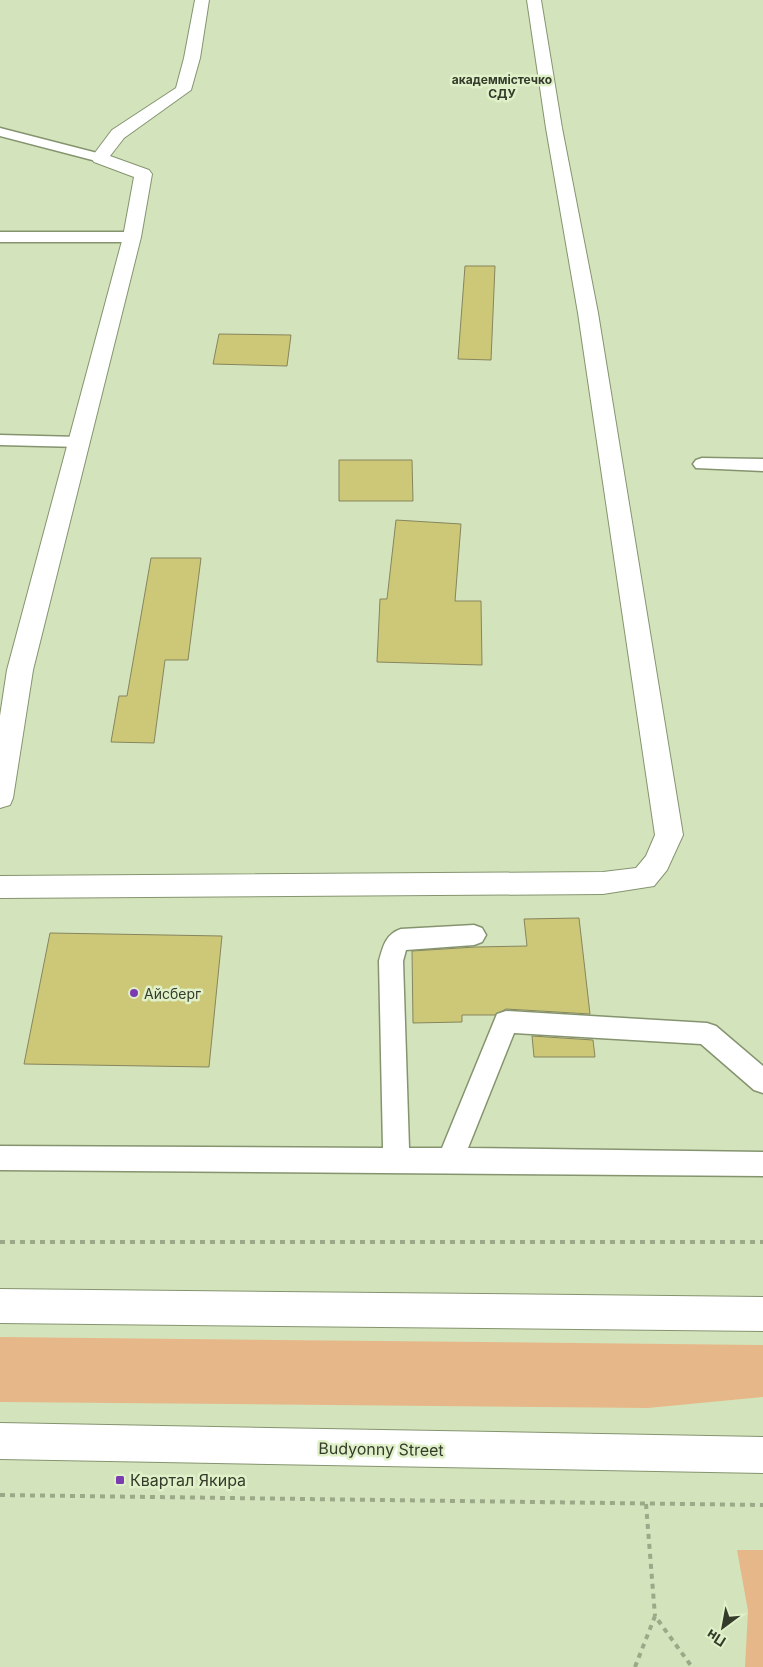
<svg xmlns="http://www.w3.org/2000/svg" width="763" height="1667" font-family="Inter,sans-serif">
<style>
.green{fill:#e6b889}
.building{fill:#ccc877;stroke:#87855e}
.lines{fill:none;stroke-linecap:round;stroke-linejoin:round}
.lane-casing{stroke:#85946f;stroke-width:3}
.street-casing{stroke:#85946f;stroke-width:2}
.secondary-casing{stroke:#85946f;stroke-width:2}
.path{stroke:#9ca989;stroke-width:4;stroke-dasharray:5 5;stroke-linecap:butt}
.lane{fill:#fff;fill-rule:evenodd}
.street{fill:#fff;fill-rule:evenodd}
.secondary{fill:#fff;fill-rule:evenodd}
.poi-dot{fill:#7c3cb1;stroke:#e0f1c9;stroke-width:2}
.labels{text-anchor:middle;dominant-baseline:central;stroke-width:5;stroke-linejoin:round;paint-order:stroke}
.far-neighbourhood-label{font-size:12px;font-weight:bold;fill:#353b2b;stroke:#e0f1c9}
.poi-label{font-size:14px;fill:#353b2b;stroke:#e0f1c9;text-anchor:start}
.near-street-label{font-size:16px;fill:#353b2b;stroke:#e0f1c9}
.near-poi-label{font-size:16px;fill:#353b2b;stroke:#e0f1c9;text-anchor:start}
</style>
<rect width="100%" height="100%" fill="#d3e4bc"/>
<g class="green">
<polygon points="0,1337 763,1345 763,1397 648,1408 0,1402"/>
<polygon points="737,1550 763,1550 763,1667 745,1667 748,1611"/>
</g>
<g class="building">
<polygon points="465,266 495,266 491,360 458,359"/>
<polygon points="219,334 291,335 287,366 213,364"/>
<polygon points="339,460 412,460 413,501 339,501"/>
<polygon points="396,520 461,524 455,601 481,601 482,665 377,662 380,599 387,599"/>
<polygon points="151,558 201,558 188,660 165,660 154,743 111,742 119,696 127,696"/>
<polygon points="579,918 590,1014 506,1009 495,1015 462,1015 462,1022 413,1023 412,951 475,947 527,946 524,919"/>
<polygon points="50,933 222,936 209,1067 24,1064"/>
<polygon points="532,1036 593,1040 595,1057 534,1057"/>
</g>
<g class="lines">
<g class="lane-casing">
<g id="lane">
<polygon points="0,128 105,155 107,158 100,162 0,136"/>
<polygon points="0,232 132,232 140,237 132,242 0,242"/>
<polygon points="0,435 80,437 86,438 89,442 86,446 80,447 0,445"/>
<polygon points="702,458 763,459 763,471 696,468 693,464 696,460"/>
<path d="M474,925L482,928L486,935L482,942L474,945L406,950L403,961L409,1148H442L497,1014L506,1011L707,1023L716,1026L763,1066V1093L754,1090L701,1044L514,1033L468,1148L763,1152V1176L0,1170V1146L383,1148L379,961C383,946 386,934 401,929Z"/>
</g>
</g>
<g class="street-casing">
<g id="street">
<polygon points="195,0 209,0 200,58 191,90 124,138 110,156 149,170 152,174 141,237 33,670 13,798 10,805 0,808 0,716 7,670 123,237 134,177 94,162 91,158 112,130 176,88 184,58"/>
<polygon points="527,0 541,0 562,128 598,313 683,835 667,870 654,886 603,894 0,898 0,876 603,872 636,868 646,856 655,835 578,313 546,128"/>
</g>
</g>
<g class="secondary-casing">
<g id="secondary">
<polygon points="0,1289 763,1297 763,1331 0,1323"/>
<polygon points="0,1423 763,1437 763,1473 0,1459"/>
</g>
</g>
<g class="path">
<polyline points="0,1242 763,1242"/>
<polyline points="0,1495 763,1505"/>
<polyline points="646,1504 655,1616"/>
<polyline points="635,1667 655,1616 692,1667"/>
</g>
<use href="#lane" class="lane"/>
<use href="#street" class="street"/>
<use href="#secondary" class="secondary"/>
</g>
<g class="poi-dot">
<circle cx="134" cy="993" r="5"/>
<rect x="115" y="1475" width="10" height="10" rx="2.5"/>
</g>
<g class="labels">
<g class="far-neighbourhood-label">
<text x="502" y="79">академмістечко<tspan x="502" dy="14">СДУ</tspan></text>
</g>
<g class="poi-label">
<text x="144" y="993">Айсберг</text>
</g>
<g class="near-street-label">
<text transform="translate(381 1449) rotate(1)">Budyonny Street</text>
</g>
<g class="near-poi-label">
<text x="130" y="1480">Квартал Якира</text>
</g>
</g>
<g transform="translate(723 1627) rotate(212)" stroke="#e0f1c9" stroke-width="4" paint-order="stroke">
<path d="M0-4L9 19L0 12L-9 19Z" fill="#353b2b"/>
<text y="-8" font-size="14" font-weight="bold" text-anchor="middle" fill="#353b2b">Пн</text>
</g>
</svg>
